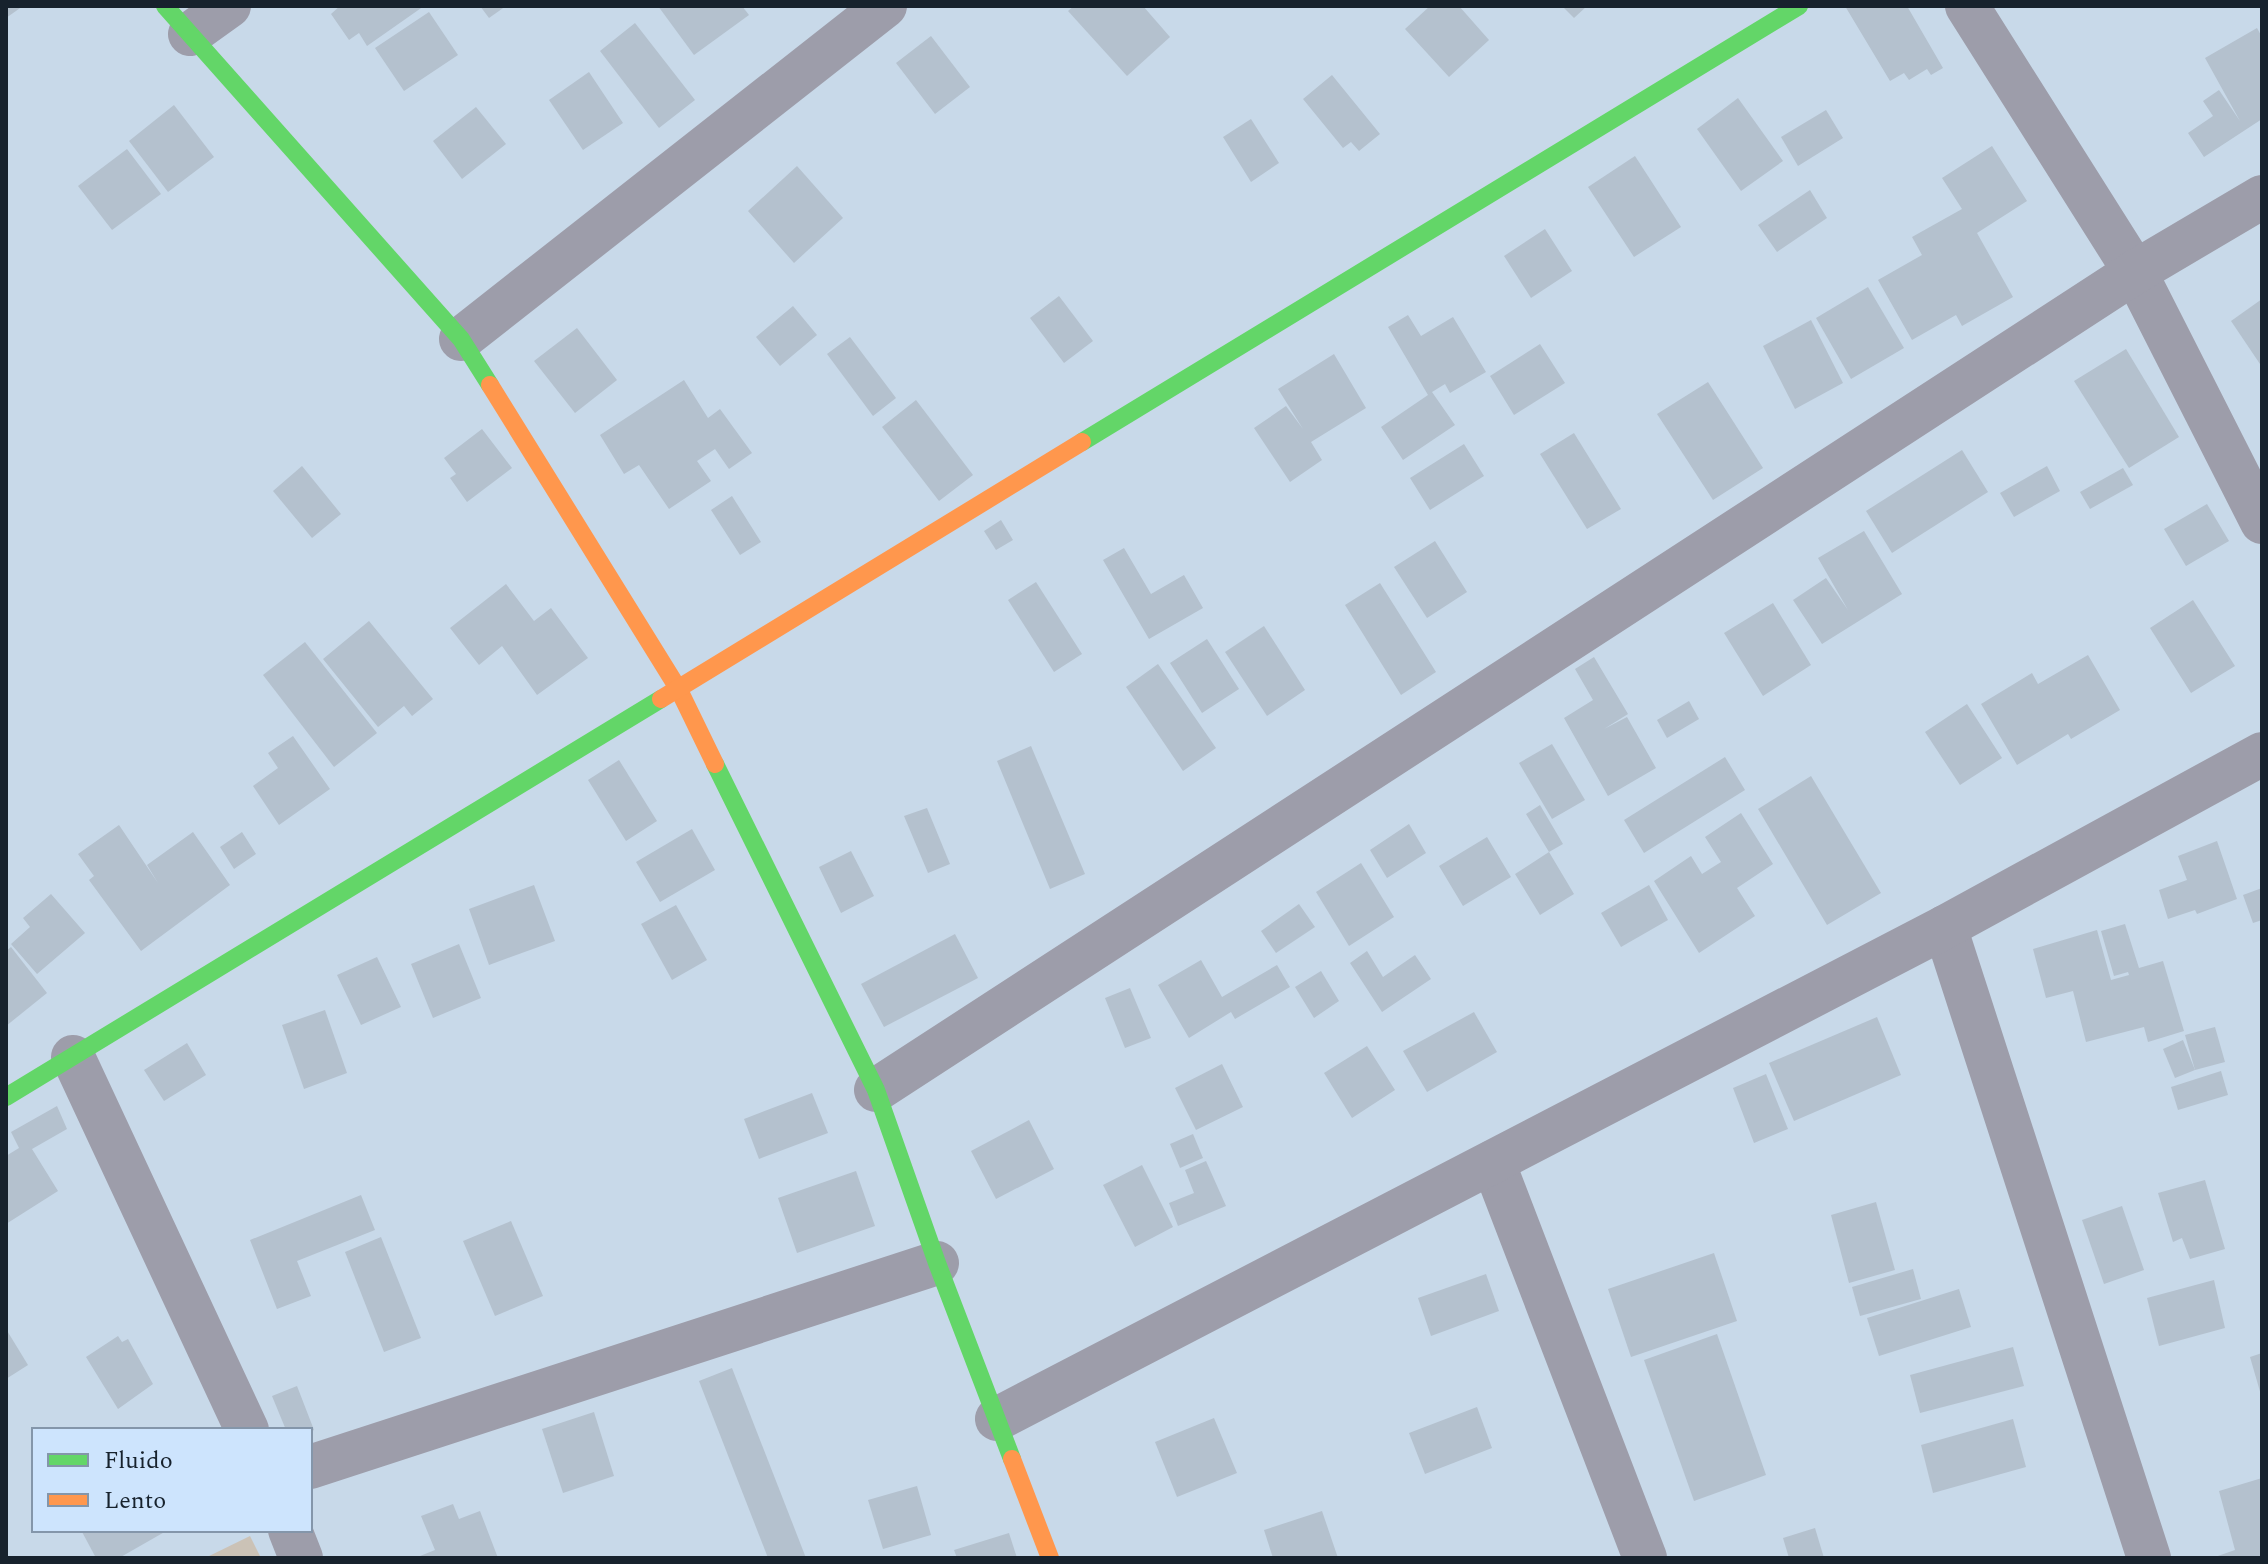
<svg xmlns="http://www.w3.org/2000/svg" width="2268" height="1564" font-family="Spectral,serif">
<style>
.pitch{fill:#cbc2b6}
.building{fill:#b4c1ce}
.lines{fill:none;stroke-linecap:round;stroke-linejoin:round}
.street{stroke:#9d9daa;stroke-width:44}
.fast{stroke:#63d668;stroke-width:18}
.slow{stroke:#ff974d;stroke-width:18}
</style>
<rect width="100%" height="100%" fill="#c8d9e9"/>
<polygon class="pitch" points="250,1536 261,1558 205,1558"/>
<g class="building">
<polygon points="6,6 23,6 6,18"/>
<polygon points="340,6 424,6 367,46 359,33 349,40 331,14"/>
<polygon points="480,6 506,6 489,18"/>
<polygon points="658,6 742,6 749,15 694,55"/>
<polygon points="1074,6 1143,6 1170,37 1127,76 1068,11"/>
<polygon points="1430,6 1459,6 1489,40 1449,77 1405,29"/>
<polygon points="1562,6 1587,6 1574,18"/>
<polygon points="1845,6 1907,6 1943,68 1931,75 1927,69 1909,80 1904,73 1890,81"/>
<polygon points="429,12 458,55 404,91 375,48"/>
<polygon points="635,23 695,100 659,128 600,51"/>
<polygon points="2257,28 2262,37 2262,119 2204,157 2188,133 2213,116 2203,101 2219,90 2240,121 2205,58"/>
<polygon points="931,36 970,87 935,114 896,63"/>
<polygon points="589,72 623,123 583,150 549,100"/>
<polygon points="1332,75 1380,134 1359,151 1351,142 1343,148 1303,99"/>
<polygon points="1738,98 1783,161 1741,191 1697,129"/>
<polygon points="174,105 214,157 168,192 129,141"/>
<polygon points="476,107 506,144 462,179 433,141"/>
<polygon points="1826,110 1843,138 1798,166 1781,137"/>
<polygon points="1251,119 1279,163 1251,182 1223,137"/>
<polygon points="1992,146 2027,201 1977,233 2013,297 1962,326 1956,315 1912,340 1878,280 1922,255 1912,237 1962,209 1942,178"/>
<polygon points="127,149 161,194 112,230 78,186"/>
<polygon points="1635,156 1681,227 1634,257 1588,187"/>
<polygon points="797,166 843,218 794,263 748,211"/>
<polygon points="1810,190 1827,218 1777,252 1758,225"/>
<polygon points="1545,229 1572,271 1531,298 1504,256"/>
<polygon points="1868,287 1904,348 1851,379 1816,318"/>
<polygon points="1059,296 1093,341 1064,363 1030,318"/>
<polygon points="2262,299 2262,367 2231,321"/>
<polygon points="793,306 817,335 780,366 756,337"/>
<polygon points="1408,315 1421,336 1453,317 1486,372 1450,393 1445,384 1432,392 1455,425 1403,460 1381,427 1428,395 1388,327"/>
<polygon points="1811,320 1843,383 1795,409 1763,346"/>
<polygon points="577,328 617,380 575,413 534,361"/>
<polygon points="850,337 896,398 873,416 827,354"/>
<polygon points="1540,344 1565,383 1514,415 1490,376"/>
<polygon points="2126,349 2179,437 2129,468 2074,381"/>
<polygon points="1334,354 1366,408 1311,442 1322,460 1290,482 1254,428 1286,406 1303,429 1278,389"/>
<polygon points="684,380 708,418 720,409 752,453 729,469 715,449 697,461 711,481 669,509 639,465 624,474 600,435"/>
<polygon points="1708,382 1763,468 1713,500 1657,414"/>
<polygon points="916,400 973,475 939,501 882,427"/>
<polygon points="482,429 512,468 467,502 450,478 456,474 444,458"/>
<polygon points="1574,433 1621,509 1587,529 1540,454"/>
<polygon points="1464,444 1484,476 1430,510 1410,478"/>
<polygon points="1962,450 1988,492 1892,553 1866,511"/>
<polygon points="302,466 341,514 312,538 273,491"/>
<polygon points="2047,466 2060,491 2014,517 2000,493"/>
<polygon points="2123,468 2133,485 2090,509 2080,492"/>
<polygon points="732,496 761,542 740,555 711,510"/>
<polygon points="2207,504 2229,541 2186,566 2164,529"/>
<polygon points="1001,520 1013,540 996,550 984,531"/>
<polygon points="1864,531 1902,594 1822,644 1793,600 1826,578 1848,610 1818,558"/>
<polygon points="1435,541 1467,592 1427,618 1394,567"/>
<polygon points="1124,548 1151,594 1184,575 1203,608 1149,639 1103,560"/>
<polygon points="1036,582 1082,654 1054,672 1008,600"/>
<polygon points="1380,583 1436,672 1401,695 1345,605"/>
<polygon points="506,584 534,621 551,608 588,658 537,695 502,646 479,665 450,628"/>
<polygon points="2193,600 2235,666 2191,693 2150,628"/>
<polygon points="1773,603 1811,665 1763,696 1724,633"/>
<polygon points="369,621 433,699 412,716 404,706 378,727 323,659"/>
<polygon points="1264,626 1305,690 1267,716 1225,652"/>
<polygon points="1207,639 1239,689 1202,713 1170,663"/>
<polygon points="305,642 377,733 334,767 263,675"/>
<polygon points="2088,655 2120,710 2071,739 2068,734 2017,765 1981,704 2032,673 2038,684"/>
<polygon points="1594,657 1628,714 1604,729 1627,717 1656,768 1608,796 1564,718 1593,700 1575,669"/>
<polygon points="1158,664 1216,748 1183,771 1126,687"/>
<polygon points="1689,701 1699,719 1667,738 1657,720"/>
<polygon points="1967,704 2002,758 1960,785 1925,732"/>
<polygon points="293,736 330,789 279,825 253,786 278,768 268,753"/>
<polygon points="1552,744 1585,800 1552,819 1519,763"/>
<polygon points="1031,746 1085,874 1050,889 997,761"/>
<polygon points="1725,757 1745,790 1644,853 1624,820"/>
<polygon points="619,760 657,821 626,841 588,780"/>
<polygon points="1811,776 1881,893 1827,925 1758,809"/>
<polygon points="1540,805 1563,844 1549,852 1574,894 1540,915 1515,874 1549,852 1526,814"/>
<polygon points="927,808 950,864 928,873 904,816"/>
<polygon points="1741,813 1773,864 1737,888 1755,916 1699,953 1654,881 1691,856 1702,874 1721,862 1705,837"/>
<polygon points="1409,824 1426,853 1387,878 1370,850"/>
<polygon points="119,825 158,883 147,865 193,832 230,885 141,951 89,880 94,876 78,854"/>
<polygon points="692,829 715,870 660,902 636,862"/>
<polygon points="242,832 256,854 234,869 220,847"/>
<polygon points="1487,837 1511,877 1463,906 1439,866"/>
<polygon points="2217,841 2237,899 2197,914 2195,910 2168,919 2159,890 2187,880 2178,856"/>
<polygon points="851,851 874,896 841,913 819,867"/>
<polygon points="1361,863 1394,917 1349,946 1316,892"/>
<polygon points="534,885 555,941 489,965 469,909"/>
<polygon points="1649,885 1668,920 1621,947 1601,913"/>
<polygon points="2262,888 2262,920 2253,923 2243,895"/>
<polygon points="51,894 85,933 37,974 11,944 30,927 23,918"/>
<polygon points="1299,904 1315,927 1276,953 1261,931"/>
<polygon points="676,905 707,960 672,980 641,924"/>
<polygon points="2125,924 2139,968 2163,961 2184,1031 2148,1042 2144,1027 2086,1042 2073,991 2046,998 2033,949 2097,930 2111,980 2129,975 2128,972 2114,976 2101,931"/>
<polygon points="955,934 978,978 884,1027 861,984"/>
<polygon points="459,944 481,998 433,1018 411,964"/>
<polygon points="11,947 47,993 6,1026 6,951"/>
<polygon points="1367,951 1383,977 1415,955 1431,979 1382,1012 1350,963"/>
<polygon points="377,957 401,1007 361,1025 337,975"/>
<polygon points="1201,960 1222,997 1277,965 1290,987 1235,1019 1231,1012 1189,1038 1158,985"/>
<polygon points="1321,971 1339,1001 1314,1018 1295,987"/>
<polygon points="1130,988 1151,1038 1125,1048 1105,998"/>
<polygon points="325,1010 347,1073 304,1089 282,1025"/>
<polygon points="1474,1012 1497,1052 1427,1092 1403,1051"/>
<polygon points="1877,1017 1901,1075 1794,1121 1769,1063"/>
<polygon points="2215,1027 2225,1062 2195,1070 2185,1035"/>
<polygon points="2183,1040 2195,1070 2175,1078 2163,1049"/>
<polygon points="187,1043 206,1075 164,1101 144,1070"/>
<polygon points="1367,1046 1395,1090 1352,1118 1324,1073"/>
<polygon points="1222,1064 1243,1107 1196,1130 1175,1088"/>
<polygon points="2221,1071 2228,1095 2178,1110 2171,1087"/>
<polygon points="1766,1074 1788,1129 1754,1143 1733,1088"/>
<polygon points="812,1093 828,1133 759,1159 744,1119"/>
<polygon points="57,1106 67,1129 32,1149 58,1191 6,1224 6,1156 19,1148 11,1132"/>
<polygon points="1029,1120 1054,1169 996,1199 971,1151"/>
<polygon points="1193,1134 1203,1158 1180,1168 1170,1144"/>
<polygon points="1206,1161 1226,1206 1178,1226 1169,1203 1194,1193 1185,1170"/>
<polygon points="1142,1165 1173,1227 1135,1247 1103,1185"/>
<polygon points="856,1171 875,1226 797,1253 778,1198"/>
<polygon points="2205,1180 2225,1249 2190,1259 2182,1238 2173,1242 2158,1193"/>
<polygon points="361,1195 375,1230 297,1261 311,1296 277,1309 250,1240"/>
<polygon points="1876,1202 1895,1270 1849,1283 1831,1215"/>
<polygon points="2122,1206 2144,1270 2104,1284 2082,1220"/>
<polygon points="511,1221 543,1296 495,1316 463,1241"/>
<polygon points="381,1237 421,1338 384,1352 345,1252"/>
<polygon points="1714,1253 1737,1321 1631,1357 1608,1289"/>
<polygon points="1913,1269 1921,1299 1860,1316 1852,1287"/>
<polygon points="1486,1274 1499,1311 1431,1336 1418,1298"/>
<polygon points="2214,1280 2225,1328 2159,1346 2147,1298"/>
<polygon points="1959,1289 1971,1327 1879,1356 1867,1318"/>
<polygon points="6,1329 28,1365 6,1379"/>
<polygon points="1717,1334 1766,1475 1694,1501 1644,1360"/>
<polygon points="118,1336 122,1342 128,1339 153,1384 118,1409 86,1357"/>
<polygon points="2013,1347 2024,1386 1920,1413 1910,1375"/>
<polygon points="2262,1353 2262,1395 2261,1395 2250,1357"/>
<polygon points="732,1368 806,1558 768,1558 699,1381"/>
<polygon points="297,1386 314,1430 310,1432 310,1430 286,1430 272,1396"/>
<polygon points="1477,1407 1492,1448 1425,1474 1409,1433"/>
<polygon points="594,1412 614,1476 563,1493 542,1429"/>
<polygon points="1214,1418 1237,1473 1177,1497 1155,1442"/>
<polygon points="2013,1419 2026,1467 1933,1493 1921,1445"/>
<polygon points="2262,1478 2262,1558 2212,1558 2235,1550 2219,1491"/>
<polygon points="917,1486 931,1535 883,1549 868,1500"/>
<polygon points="453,1504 459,1519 480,1511 498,1558 415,1558 435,1550 421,1516"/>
<polygon points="1322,1511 1338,1558 1273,1558 1264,1530"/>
<polygon points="1815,1528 1824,1558 1789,1558 1783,1538"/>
<polygon points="81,1530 168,1530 119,1558 96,1558"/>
<polygon points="1009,1533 1017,1558 957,1558 954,1550"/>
</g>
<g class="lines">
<g class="street">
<polyline points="1967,6 2135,272 2262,522"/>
<polyline points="190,34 229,6"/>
<polyline points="461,339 885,6"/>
<polyline points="1945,927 2149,1558"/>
<polyline points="73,1057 247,1430"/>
<polyline points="876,1090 2135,272 2262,197"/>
<polyline points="1493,1162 1645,1558"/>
<polyline points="997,1419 1945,927 2262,754"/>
<polyline points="310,1467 937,1263"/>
<polyline points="290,1530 301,1558"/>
</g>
<g class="fast">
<polyline points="165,6 461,339 490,385"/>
<polyline points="1082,442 1799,6"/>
<polyline points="715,764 876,1090 937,1263 1012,1459"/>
<polyline points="6,1097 661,699"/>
</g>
<g class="slow">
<polyline points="490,385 679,690 715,764"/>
<polyline points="661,699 1082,442"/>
<polyline points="1012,1459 1050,1558"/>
</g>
</g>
<rect width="2268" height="1564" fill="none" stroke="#17222d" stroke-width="16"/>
<rect x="32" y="1428" width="280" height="104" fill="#cde4fd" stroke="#8496aa" stroke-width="2"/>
<rect x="48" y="1454" width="40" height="12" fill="#63d668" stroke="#8496aa" stroke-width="2"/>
<text x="104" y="1468" font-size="24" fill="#17222d">Fluido</text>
<rect x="48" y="1494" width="40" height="12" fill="#ff974d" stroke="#8496aa" stroke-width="2"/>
<text x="104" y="1508" font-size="24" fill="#17222d">Lento</text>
</svg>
